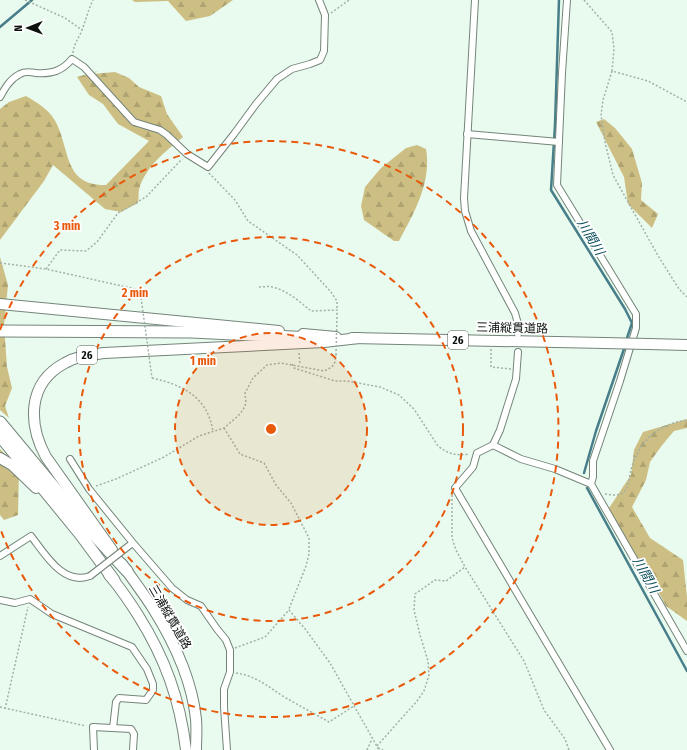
<svg xmlns="http://www.w3.org/2000/svg" width="687" height="750" font-family="'Fira Sans Condensed','Noto Sans JP',sans-serif">
<style>
.forest{fill:url(#forest-firs)}
.lines{fill:none;stroke-linecap:round;stroke-linejoin:round}
.stream{stroke:#477e89;stroke-width:2.5}
.street-casing{stroke:#748479;stroke-width:8}
.primary-casing{stroke:#748479;stroke-width:12}
.highway-casing{stroke:#748479;stroke-width:13}
.path{stroke:#a2b0a6;stroke-width:1.5;stroke-dasharray:2 2;stroke-linecap:butt}
.street{stroke:#fff;stroke-width:6}
.primary{stroke:#fff;stroke-width:10}
.highway{stroke:#fff;stroke-width:11}
.street-bridge-casing{stroke:#748479;stroke-width:8;stroke-linecap:butt}
.primary-bridge-casing{stroke:#748479;stroke-width:12;stroke-linecap:butt}
.path-bridge{stroke:#a2b0a6;stroke-width:1.5;stroke-dasharray:2 2;stroke-linecap:butt}
.street-bridge{stroke:#fff;stroke-width:6}
.primary-bridge{stroke:#fff;stroke-width:10}
.ring{fill:none;stroke:#e8590c;stroke-width:2;stroke-dasharray:7 5}
.labels{text-anchor:middle;dominant-baseline:central;stroke-width:3.5;stroke-linejoin:round;paint-order:stroke}
.shield{fill:#fff;stroke:#545856;stroke-width:1}
.shield-label{font-size:11px;font-weight:bold;fill:#0b110d}
.street-label{font-size:12px;fill:#0b110d;stroke:#fff}
.water-label{font-size:13px;font-style:italic;fill:#0c505c;stroke:#fff}
.centre{fill:#e8590c;stroke:#fff;stroke-width:2}
.ring-label{font-size:12px;text-anchor:middle;font-weight:bold;fill:#e8590c;stroke:#fff;stroke-width:3.5;stroke-linejoin:round;paint-order:stroke}
</style>
<defs>
<pattern id="forest-firs" width="22" height="20" patternUnits="userSpaceOnUse"><rect width="22" height="20" fill="#cdbf84"/><path d="M5 1l3.5 6h-7zM16 11l3.5 6h-7z" fill="#afa371"/></pattern>
</defs>
<rect width="100%" height="100%" fill="#e9fbee"/>
<g class="forest">
<polygon points="132,0 233,0 210,16 186,21 168,1 135,2"/>
<path d="M98,71L92,74L115,72L129,78L139,87L161,96L167,114L183,137C166,151 144,168 139,190C138,194 139,199 138,203L121,212L105,209L53,165L44,181L0,240V109L9,102L26,96C36,102 48,109 54,119C71,147 62,186 106,185L149,141L118,124L103,104L89,95L77,77Z"/>
<polygon points="604,119 615,128 632,149 642,183 641,200 658,214 652,228 628,204 624,177 596,122"/>
<path d="M417,145L426,149C432,182 414,213 399,241H394L364,220L361,206L365,187L381,168L406,148Z"/>
<polygon points="0,257 8,285 4,325 7,367 12,388 5,406 9,418 0,410"/>
<polygon points="687,419 687,428 674,431 663,444 650,462 646,480 632,507 650,538 683,560 687,597 687,621 666,606 646,569 619,532 609,508 631,475 634,450 643,432"/>
<polygon points="0,449 19,468 18,515 4,520 0,515"/>
</g>
<g class="lines">
<g class="stream">
<polyline points="559,0 555,125 551,190 625,309 632,323 626,341"/>
<polyline points="0,27 32,0"/>
<polyline points="584,473 596,431 625,346"/>
<polyline points="587,488 687,671"/>
</g>
<g class="street-casing">
<g id="street">
<polyline points="475,0 464,198 465,211 471,231 515,313 518,324 518,334"/>
<polyline points="567,0 562,73 557,185 636,314 636,328 620,381 593,461 593,477 591,484"/>
<path d="M0,97C5,88 10,79 20,74C25,71 31,72 36,73C52,74 62,71 72,59L84,67L134,122L160,130L167,135L187,154L208,167L234,134L256,104L277,79L292,69L310,64L320,60L324,51L325,15L319,0"/>
<polyline points="467,134 559,142"/>
<polyline points="518,352 516,379 500,430 493,445 477,453 473,467 455,488 610,750"/>
<polyline points="493,445 521,459 555,469 591,484 687,651"/>
<polyline points="70,459 89,489 133,543 172,588 187,600 201,606 217,629 226,640 230,650 230,672 224,689 224,707 227,750"/>
<path d="M0,556L31,536C45,554 63,586 90,576"/>
<polyline points="0,600 15,603 30,599 52,614 132,647 147,669 153,684 153,690 146,700 119,698 116,702 113,728"/>
<polyline points="94,750 93,727 131,729 134,734 133,750"/>
</g>
</g>
<g class="primary-casing">
<g id="primary">
<polyline points="0,304 279,331"/>
<polyline points="303,334 336,337"/>
<polyline points="352,338 604,343"/>
<polyline points="648,344 687,345"/>
<polyline points="0,458 12,465 36,488"/>
<path d="M112,550L46,457C28,424 27,383 65,363C77,356 90,355 104,353L324,342L359,338"/>
<path d="M122,564C133,580 144,594 154,610C174,642 192,681 196,719C197,729 196,740 196,750"/>
<path d="M109,575C120,587 129,601 138,615C165,658 180,699 186,750"/>
</g>
</g>
<g class="highway-casing">
<g id="highway">
<polyline points="0,331 192,332 312,338"/>
<polyline points="0,422 94,535 127,571"/>
<polyline points="0,436 80,534 114,580"/>
</g>
</g>
<g class="path">
<polyline points="25,0 65,18 82,30"/>
<polyline points="584,0 612,32 614,49 612,71 648,81 687,102"/>
<polyline points="331,13 349,0"/>
<path d="M73,53C74,43 79,38 82,30C86,20 88,10 93,0"/>
<polyline points="612,71 603,100 601,115 605,142 613,175 657,254 679,289 687,297"/>
<polyline points="209,173 235,200 248,221 297,255 331,292 337,301 337,310"/>
<polyline points="0,263 46,269 140,290"/>
<polyline points="46,269 60,250 86,251 97,242 118,213 146,197 182,159"/>
<path d="M259,287C263,287 268,286 272,287C287,290 300,302 311,311L337,310V314"/>
<polyline points="491,349 491,367 511,369"/>
<polyline points="299,353 300,365"/>
<path d="M292,364L294,368L335,381H347L380,387L399,395L414,409L438,446C448,454 456,456 469,454"/>
<path d="M152,378C183,385 208,397 213,432"/>
<polyline points="224,428 240,454 264,463 276,485 291,503 309,538 309,554 306,566 289,609"/>
<polyline points="96,486 116,479 164,457 199,436 224,428 238,416 243,410 246,403 245,393 253,378 267,365 281,363 324,371 332,367 335,362 336,355"/>
<path d="M605,494C611,495 618,496 623,493C629,488 629,477 631,470C638,441 659,424 687,420"/>
<polyline points="452,495 452,538 456,550 465,567 524,661 544,710 565,739 569,750"/>
<polyline points="235,648 265,637 289,610 306,630 330,663 379,750"/>
<path d="M236,673C257,676 268,687 286,698C300,706 315,714 329,722L354,706"/>
<polyline points="0,707 86,726"/>
<polyline points="5,709 28,607"/>
<polyline points="377,746 417,701 424,691 429,675 428,661 420,635 414,610 415,594 435,580 446,581 465,567"/>
<polyline points="378,748 383,750"/>
<polyline points="367,750 372,739"/>
</g>
<use href="#street" class="street"/>
<use href="#primary" class="primary"/>
<use href="#highway" class="highway"/>
<g class="street-bridge-casing">
<polyline id="street-bridge" points="90,576 130,545"/>
</g>
<g class="primary-bridge-casing">
<polyline id="primary-bridge" points="604,343 648,344"/>
</g>
<g class="path-bridge">
<polyline points="140,290 152,378"/>
<polyline points="336,355 337,314"/>
</g>
<use href="#street-bridge" class="street-bridge"/>
<use href="#primary-bridge" class="primary-bridge"/>
</g>
<circle cx="271" cy="429" r="96" fill="#e8590c" fill-opacity=".12"/>
<g class="ring">
<circle cx="271" cy="429" r="96"/>
<circle cx="271" cy="429" r="192"/>
<path d="M0 330A288 288 0 1 1 0 528"/>
</g>
<g class="labels">
<g class="shield">
<rect x="448" y="331" width="20" height="18" rx="3"/>
<rect x="77" y="346" width="20" height="18" rx="3"/>
</g>
<g class="shield-label">
<text x="458" y="340">26</text>
<text x="87" y="355">26</text>
</g>
<g class="street-label">
<text transform="translate(512 328) rotate(1)">三浦縦貫道路</text>
<text transform="translate(170 617) rotate(60)">三浦縦貫道路</text>
</g>
<g class="water-label">
<text transform="translate(591 237) rotate(59)">川間川</text>
<text transform="translate(646 575) rotate(61)">川間川</text>
</g>
</g>
<circle cx="271" cy="429" r="6" class="centre"/>
<g class="ring-label">
<text x="67" y="230">3 min</text>
<text x="135" y="297">2 min</text>
<text x="203" y="365">1 min</text>
</g>
<g transform="translate(28 28) rotate(269)" stroke="#ffffff" stroke-width="3" paint-order="stroke">
<path d="M0-3L7 15L0 10L-7 15Z" fill="#0b110d"/>
<text y="-6" font-size="11" font-weight="bold" text-anchor="middle" fill="#0b110d">N</text>
</g>
</svg>
